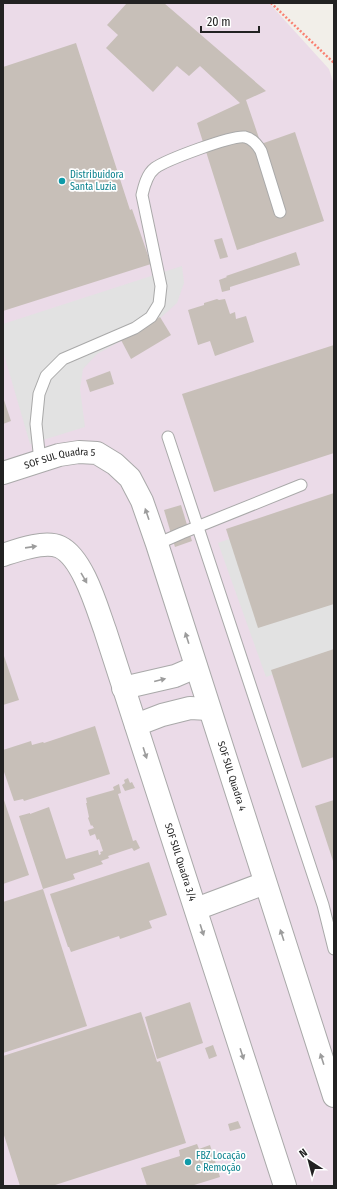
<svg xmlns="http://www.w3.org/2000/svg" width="337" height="1189" font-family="'Fira Sans Condensed',sans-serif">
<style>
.industrial{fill:#ebdbe8}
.parking{fill:#e2e2e2}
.building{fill:#c7bfb8}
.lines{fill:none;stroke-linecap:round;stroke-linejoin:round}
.service-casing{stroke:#a9a9a9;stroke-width:13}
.minor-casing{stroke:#a9a9a9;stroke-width:24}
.path{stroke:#fa8072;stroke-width:2.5;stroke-dasharray:2 2;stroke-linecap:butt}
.service{stroke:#fff;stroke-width:11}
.minor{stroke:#fff;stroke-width:22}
.oneway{fill:#9c9c9c}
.culture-dot{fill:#0f9aa8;stroke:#fff;stroke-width:1.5}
.labels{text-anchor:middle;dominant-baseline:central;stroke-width:3.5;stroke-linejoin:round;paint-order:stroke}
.culture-label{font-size:10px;fill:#0d838f;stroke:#fff;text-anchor:start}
.street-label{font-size:10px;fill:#222;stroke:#fff}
</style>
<rect width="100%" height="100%" fill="#f2efe9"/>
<polygon class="industrial" points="3,3 269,3 329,69 334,85 334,1186 3,1186"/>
<g class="parking">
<polygon points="182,266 184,283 177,303 156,322 97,354 83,369 80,389 85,427 30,444 3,351 3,324"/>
<polygon points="334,501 334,653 266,677 218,543"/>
</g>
<g class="building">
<polygon points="127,3 164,3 266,91 246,100 261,144 295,132 324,221 237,250 197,123 240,103 200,66 189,76 177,66 153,92 106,48 118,35 107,25"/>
<polygon points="76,43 130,210 132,209 151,264 3,311 3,67"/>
<polygon points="222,238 228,257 220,259 214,240"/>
<polygon points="296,252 300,265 230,287 230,290 222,292 219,280 227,277 226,276"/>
<polygon points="217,299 219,300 225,299 230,314 235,312 236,319 246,316 254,342 215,356 210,341 198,345 188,310 204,305 204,303"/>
<polygon points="160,317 171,335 131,359 121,340"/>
<polygon points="334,345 334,453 214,492 182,394"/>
<polygon points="110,371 114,384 90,392 86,380"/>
<polygon points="3,397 11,421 3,424"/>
<polygon points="334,493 334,604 258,628 226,529"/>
<polygon points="181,505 192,541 175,547 164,510"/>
<polygon points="334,649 334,757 302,768 271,670"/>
<polygon points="3,656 4,656 19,700 3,705"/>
<polygon points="95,726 110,774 24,801 23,799 14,801 3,769 3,750 31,741 32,745 43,742 44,743"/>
<polygon points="128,778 130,783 132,782 135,788 125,791 122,785 125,783 124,780"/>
<polygon points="119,784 121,793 118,794 133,841 136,840 140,848 134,851 132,848 108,856 109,858 101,861 103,864 73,874 75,879 43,889 19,816 30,813 30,814 49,807 66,859 98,850 99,855 101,854 100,852 103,851 99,839 97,840 95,834 90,836 88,830 94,828 92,825 91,826 88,818 89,817 86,803 87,803 86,798 114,790 113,787"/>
<polygon points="3,797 29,875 3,884"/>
<polygon points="334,800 334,864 315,806"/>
<polygon points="149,862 167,915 149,921 152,928 120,939 119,936 71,952 69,947 68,947 50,894"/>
<polygon points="43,889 87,1026 3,1053 3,902"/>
<polygon points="190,1002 203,1043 157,1059 145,1017"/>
<polygon points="141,1012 157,1062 160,1061 186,1143 52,1186 20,1186 3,1132 3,1056"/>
<polygon points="213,1045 217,1056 209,1059 205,1048"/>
<polygon points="238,1121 241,1128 230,1131 228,1124"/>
<polygon points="197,1144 199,1149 210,1145 220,1177 191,1186 147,1186 141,1168 180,1156 179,1150"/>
</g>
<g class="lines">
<g class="service-casing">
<g id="service">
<polyline points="168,437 323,905 334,949"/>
<path d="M40,461L36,424L39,394L46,376L63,359L135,328L151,317L159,304L161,286L142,195C144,186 147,174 155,168C166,160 232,135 245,137C253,139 257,144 261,151L280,212"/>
<polyline points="157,544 182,533 301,485"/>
</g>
</g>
<g class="minor-casing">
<g id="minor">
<path id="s1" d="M3,473L59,455L79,452L97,453L115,464L130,478L142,501L157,544L334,1096"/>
<path id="s2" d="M3,555C18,550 45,540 60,547C83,558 97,608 105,630L285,1186"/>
<polyline points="123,688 175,676 196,667"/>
<polyline points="136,725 162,715 190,708 209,709"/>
<polyline points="196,909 265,883"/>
</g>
</g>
<polyline class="path" points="271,3 334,63"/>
<use href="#service" class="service"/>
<use href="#minor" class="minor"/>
</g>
<defs><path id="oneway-solid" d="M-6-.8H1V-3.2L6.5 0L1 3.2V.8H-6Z"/></defs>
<g class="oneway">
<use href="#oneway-solid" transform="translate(147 514) rotate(-109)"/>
<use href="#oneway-solid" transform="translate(31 547) rotate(-8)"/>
<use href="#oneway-solid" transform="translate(84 578) rotate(60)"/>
<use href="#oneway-solid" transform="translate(187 638) rotate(-108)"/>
<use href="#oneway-solid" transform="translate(160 680) rotate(-14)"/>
<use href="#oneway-solid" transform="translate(145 753) rotate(72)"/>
<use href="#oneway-solid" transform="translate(202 930) rotate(72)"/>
<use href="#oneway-solid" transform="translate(282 935) rotate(-108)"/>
<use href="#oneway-solid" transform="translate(242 1054) rotate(72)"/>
<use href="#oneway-solid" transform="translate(322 1059) rotate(-108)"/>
</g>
<g class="culture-dot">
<circle cx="62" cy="181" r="4"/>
<circle cx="188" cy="1162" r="4"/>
</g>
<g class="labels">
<g class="culture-label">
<text x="70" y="175">Distribuidora<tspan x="70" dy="12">Santa Luzia</tspan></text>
<text x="196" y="1156">FBZ Locação<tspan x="196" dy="12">e Remoção</tspan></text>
</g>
<g class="street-label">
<text stroke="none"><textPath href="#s1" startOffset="59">SOF SUL Quadra 5</textPath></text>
<text stroke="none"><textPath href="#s1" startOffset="454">SOF SUL Quadra 4</textPath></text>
<text stroke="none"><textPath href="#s2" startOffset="399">SOF SUL Quadra 3/4</textPath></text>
</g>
</g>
<rect width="337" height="1189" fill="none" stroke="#222222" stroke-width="8"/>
<g transform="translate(309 1161) rotate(324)" stroke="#ffffff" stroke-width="3" paint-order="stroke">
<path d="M0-3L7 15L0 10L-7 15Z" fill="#222222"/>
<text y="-6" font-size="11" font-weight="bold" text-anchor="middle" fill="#222222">N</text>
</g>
<path d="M201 26v6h58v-6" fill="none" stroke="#222222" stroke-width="2"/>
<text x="207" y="26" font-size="12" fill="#222222" stroke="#ffffff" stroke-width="3" paint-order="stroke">20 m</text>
</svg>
